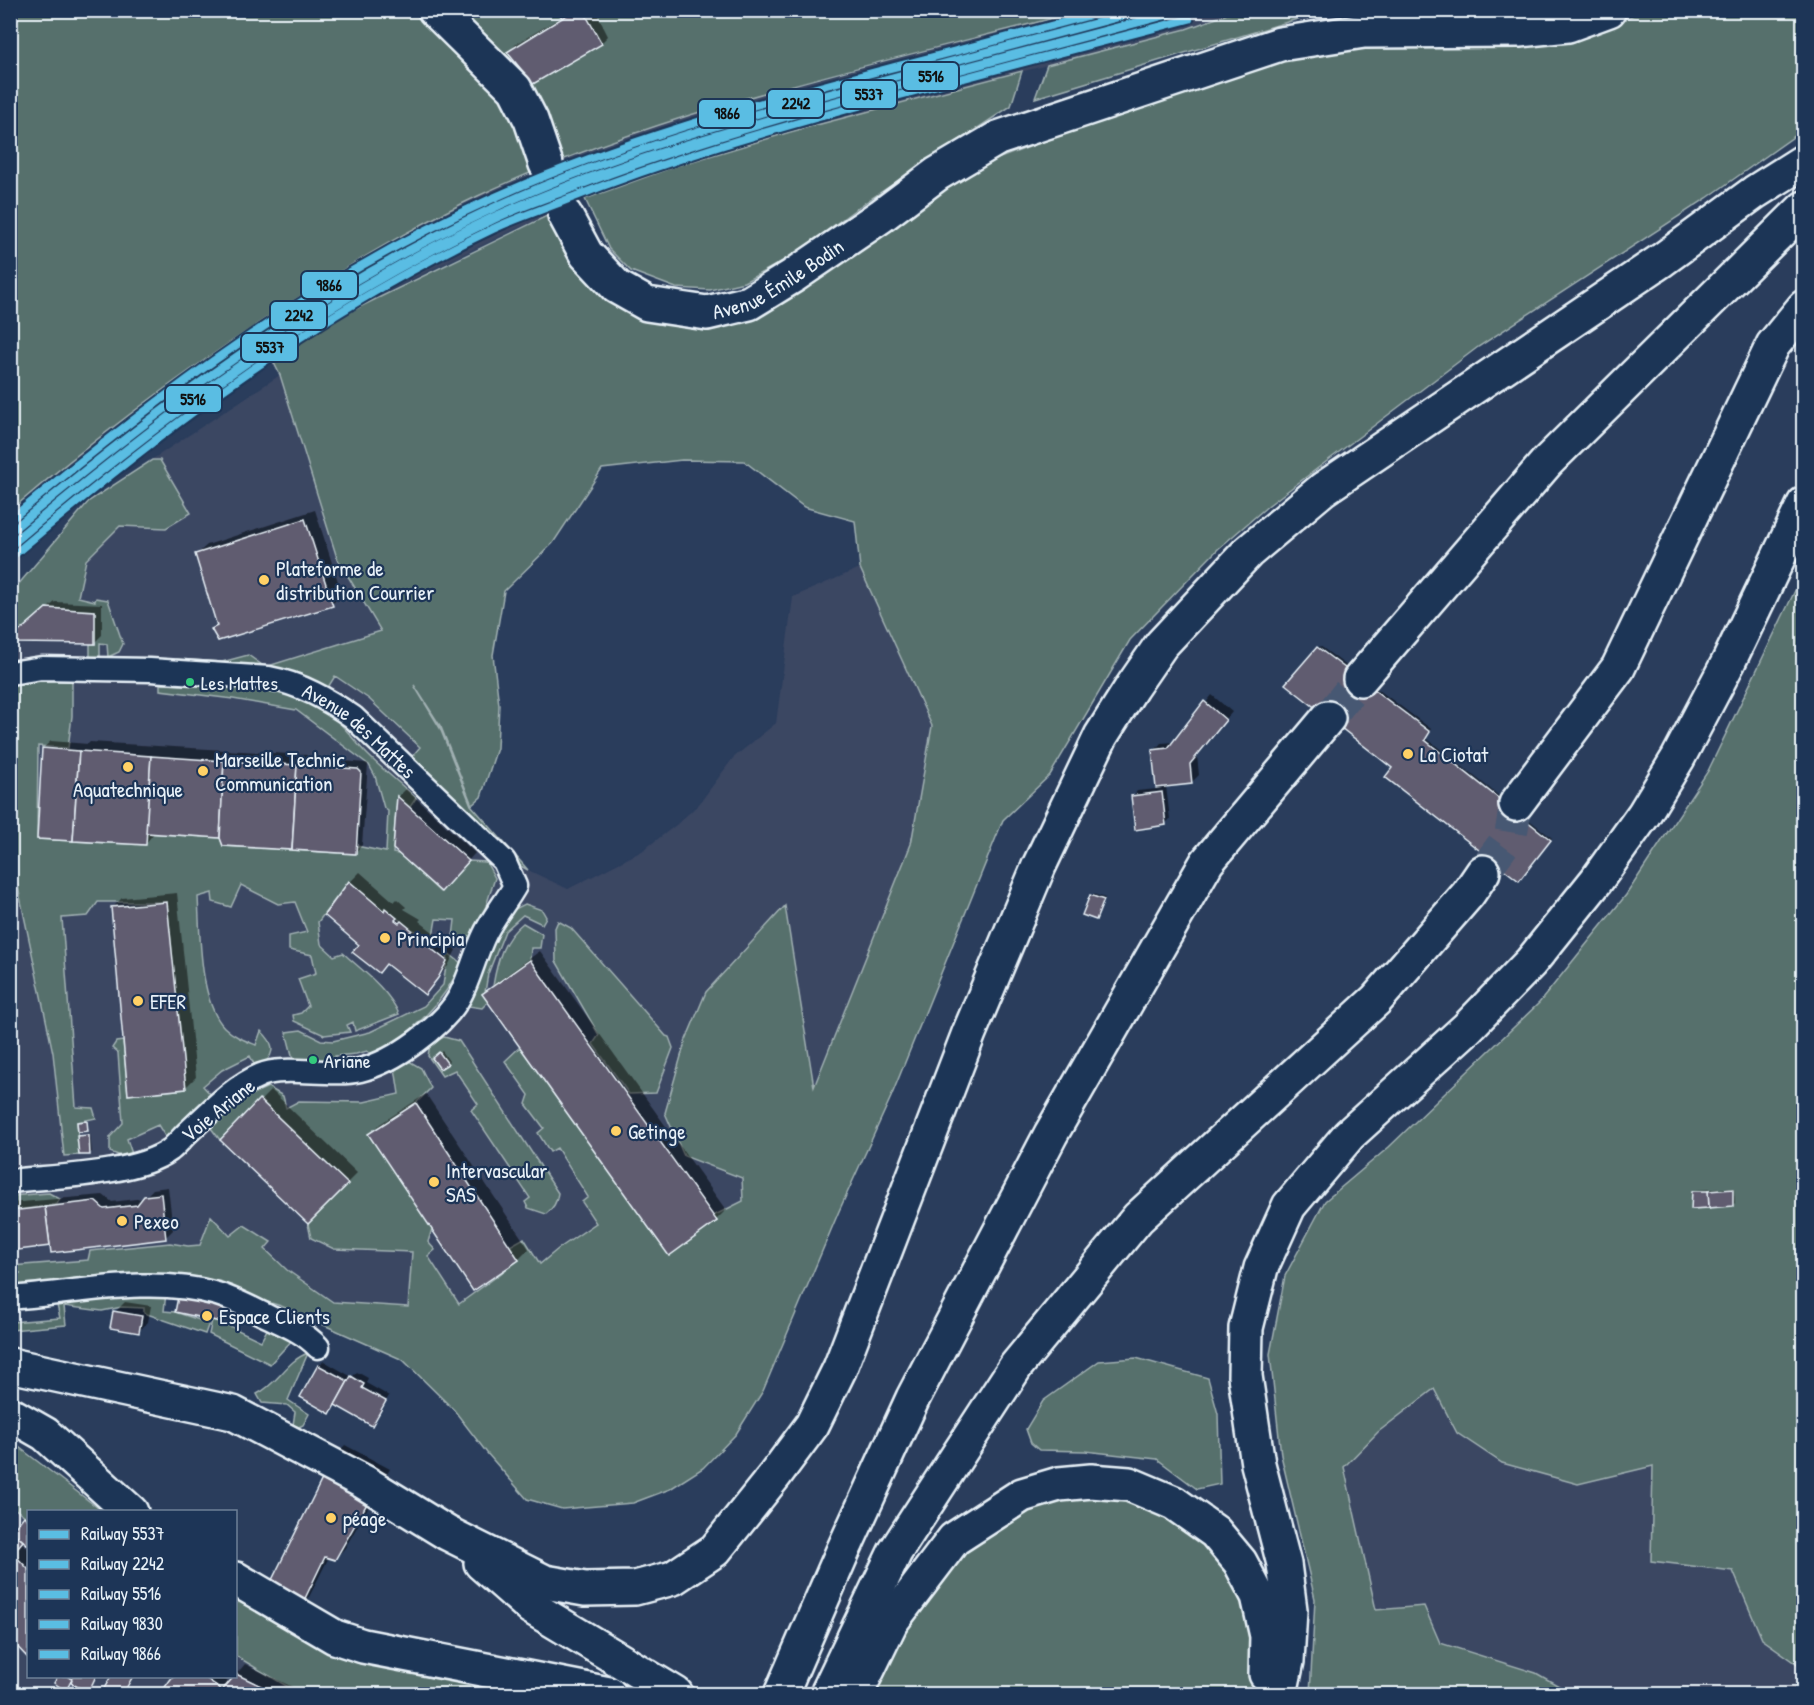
<svg xmlns="http://www.w3.org/2000/svg" width="1814" height="1705" font-family="'Patrick Hand',sans-serif">
<style>
.built{fill:#3a4662}
.green{fill:#57706c;stroke:#a0b0b2;stroke-width:1.5}
.shadow{fill:#0007}
.building{fill:#605c6f;stroke:#e8f1f8;stroke-width:1.5}
.lines{fill:none;stroke-linecap:round;stroke-linejoin:round}
.primary-tunnel{stroke:#465873;stroke-width:33;stroke-dasharray:33 16;stroke-linecap:butt}
.highway-tunnel{stroke:#465873;stroke-width:33;stroke-dasharray:33 16;stroke-linecap:butt}
.street-casing{stroke:#e8f1f8;stroke-width:27}
.primary-casing{stroke:#e8f1f8;stroke-width:38}
.highway-casing{stroke:#e8f1f8;stroke-width:38}
.street{stroke:#1d3557;stroke-width:22}
.primary{stroke:#1d3557;stroke-width:33}
.highway{stroke:#1d3557;stroke-width:33}
.rail-1-casing{stroke:#1d3557;stroke-width:12}
.rail-2-casing{stroke:#1d3557;stroke-width:12}
.rail-3-casing{stroke:#1d3557;stroke-width:12}
.rail-4-casing{stroke:#1d3557;stroke-width:12}
.rail-5-casing{stroke:#1d3557;stroke-width:12}
.rail-1{stroke:#5abde3;stroke-width:8}
.rail-2{stroke:#5abde3;stroke-width:8}
.rail-3{stroke:#5abde3;stroke-width:8}
.rail-4{stroke:#5abde3;stroke-width:8}
.rail-5{stroke:#5abde3;stroke-width:8}
.poi-dot{fill:#ffd166;stroke:#1d3557;stroke-width:2}
.bus-dot{fill:#33ca7d;stroke:#1d3557;stroke-width:2}
.labels{text-anchor:middle;dominant-baseline:central;stroke-width:4.5;stroke-linejoin:round;paint-order:stroke}
.bus-label{font-size:20px;fill:#e8f1f8;stroke:#1d3557;text-anchor:start}
.street-label{font-size:21px;fill:#e8f1f8;stroke:#1d3557}
.poi-label{font-size:21px;fill:#e8f1f8;stroke:#1d3557;text-anchor:start}
.line-badge{stroke:#1d3557;stroke-width:2}
.pale-badge-label{font-size:16px;text-anchor:middle;font-weight:bold;fill:#111}
</style>
<rect width="100%" height="100%" fill="#2a3d5c"/>
<filter id="ink" filterUnits="userSpaceOnUse"><feTurbulence type="fractalNoise" baseFrequency=".0167" numOctaves="2"/><feDisplacementMap in="SourceGraphic" scale="12" xChannelSelector="R" yChannelSelector="G"/><feConvolveMatrix kernelMatrix="1 2 1 2 8 2 1 2 1" color-interpolation-filters="sRGB"/></filter>
<g filter="url(#ink)">
<g class="built">
<polygon points="1081,11 1236,11 1186,29 790,132 676,166 585,199 516,229 357,306 268,358 158,438 86,496 11,563 11,510 59,468 214,353 302,294 387,242 479,195 570,158 662,124 778,90"/>
<polygon points="280,375 337,558 441,727 472,805 528,870 568,889 642,851 676,825 699,804 733,758 776,723 793,597 860,568 932,726 911,844 813,1088 739,1234 668,1272 481,1314 333,1302 287,1270 11,1274 11,593 89,501"/>
<polygon points="1434,1388 1457,1433 1578,1484 1653,1466 1651,1561 1733,1571 1762,1639 1803,1668 1803,1694 1380,1694 1344,1467 1378,1432"/>
<polygon points="10,1505 28,1517 28,1676 236,1676 236,1656 300,1694 11,1694"/>
</g>
<g class="green">
<path d="M11,11H1081C881,63 665,108 478,196C404,231 334,274 265,319C177,377 91,441 11,510Z"/>
<polygon points="1236,11 1324,11 1035,98 1047,65 1186,29"/>
<polygon points="1642,11 1803,11 1803,130 1707,198 1478,347 1269,505 1218,549 1130,640 1050,775 1003,820 891,1097 839,1211 763,1391 736,1434 703,1468 670,1489 633,1503 562,1509 527,1499 487,1453 454,1410 403,1360 281,1306 218,1287 11,1291 11,1274 21,1273 11,1272 11,1266 88,1260 90,1251 170,1243 188,1246 200,1245 211,1216 230,1236 244,1225 271,1242 265,1249 287,1270 333,1302 408,1307 412,1252 334,1249 311,1238 308,1224 348,1184 260,1099 220,1140 211,1128 242,1099 268,1087 283,1096 286,1108 299,1101 364,1102 399,1094 395,1068 409,1061 421,1068 431,1088 416,1103 369,1134 432,1229 428,1242 435,1250 428,1256 459,1304 519,1260 510,1246 524,1238 540,1264 558,1249 596,1223 582,1202 588,1197 557,1148 550,1152 538,1133 544,1128 526,1104 529,1095 505,1061 520,1047 669,1256 717,1221 713,1216 743,1201 742,1178 684,1156 665,1113 685,1042 706,992 785,906 814,1087 911,844 932,726 860,568 855,521 804,507 744,461 682,460 602,469 553,543 504,591 493,655 499,705 497,748 481,797 472,805 441,727 414,685 440,728 471,805 528,870 515,863 409,760 420,747 369,699 335,676 327,689 177,663 177,659 222,662 248,655 265,667 381,631 337,558 280,375 271,357 337,318 555,212 577,260 704,325 971,169 1275,54 1448,44 1616,23"/>
<polygon points="1022,71 1011,106 860,206 791,257 744,282 710,290 676,288 631,271 609,249 585,199 676,166 790,132"/>
<polygon points="152,460 160,460 191,513 166,528 120,526 86,560 78,597 95,601 96,598 108,600 123,644 119,652 108,657 107,644 100,643 100,659 90,659 90,644 95,644 95,611 46,608 14,636 15,643 11,644 11,593 89,501"/>
<polygon points="1803,574 1803,1668 1762,1639 1733,1571 1651,1561 1653,1466 1578,1484 1502,1463 1457,1433 1434,1389 1378,1432 1344,1467 1376,1610 1424,1606 1440,1643 1536,1673 1573,1694 1310,1694 1315,1599 1281,1455 1270,1354 1285,1276 1325,1201 1389,1147 1539,1003 1626,895 1708,771"/>
<path d="M34,681H72V716L68,748L38,746L37,839L145,845L146,833L220,838L223,846L355,854L356,846L386,852L388,811L384,808L375,776L369,765L296,710L233,699L160,690V684C208,686 277,682 319,706C339,718 352,739 368,755C383,770 400,783 416,798L410,807L397,796L393,853L399,854L440,892L469,861L486,862L495,878L485,909L470,938L453,937L455,920L436,919L433,936L412,930L386,909L384,911L349,881L318,922L321,944L334,956L343,953C363,971 388,989 399,1014L355,1031L353,1022L347,1025L350,1032L324,1035L294,1021L293,1015L301,1013L308,1006L298,979L316,973L312,955L289,950V936L307,932L295,902L278,904L241,885L231,907L213,902L212,893L198,897C200,931 199,1001 224,1027C233,1036 244,1040 256,1045L261,1031C278,1046 274,1057 257,1070L250,1056L222,1070L203,1086L213,1097L194,1118L166,1138L158,1125L127,1139L132,1154L121,1156L110,1152V1137L123,1123L118,1053L112,1048L116,1042L123,1041L128,1095L186,1089L167,902H98L88,916L62,918L76,1107L93,1108L96,1118L77,1122L79,1155L64,1156L53,1053L11,854L10,683Z"/>
<polygon points="525,904 542,910 546,917 542,924 523,915 505,931 488,974 485,992 482,994 488,1002 482,1008 468,1006 496,935 511,911"/>
<polygon points="558,921 571,928 666,1036 669,1037 673,1048 656,1093 629,1094 593,1044 599,1035 556,961 555,928"/>
<path d="M523,923L542,934L540,948H531L530,960L493,986C497,961 503,939 523,923Z"/>
<path d="M448,953L461,963C444,1005 411,1031 376,1058L367,1051L356,1054L335,1056L331,1063L299,1062L292,1055L286,1032L301,1030L321,1040L333,1041L370,1032L424,1006L443,985Z"/>
<path d="M444,1037L459,1041L558,1193C557,1203 553,1208 546,1214L528,1208L525,1202L530,1198L471,1110L478,1104L455,1070L442,1076L428,1056L430,1044Z"/>
<polygon points="49,1193 60,1199 57,1204 11,1211 10,1196"/>
<polygon points="166,1293 164,1311 175,1312 209,1323 205,1334 144,1313 144,1308 122,1307 102,1311 64,1306 66,1325 11,1330 11,1322 60,1318 56,1301"/>
<polygon points="212,1320 221,1322 261,1341 269,1326 295,1337 270,1364 209,1334"/>
<path d="M308,1353L288,1400L309,1414L303,1425L299,1427L293,1425L295,1412L287,1405L262,1403L257,1394C278,1384 287,1360 308,1353Z"/>
<polygon points="1136,1358 1208,1378 1218,1414 1220,1484 1197,1489 1157,1459 1085,1451 1039,1450 1031,1443 1026,1429 1043,1401 1099,1361"/>
<polygon points="11,1441 102,1511 28,1512 28,1518 11,1506"/>
<polygon points="1132,1495 1204,1536 1234,1565 1259,1659 1252,1694 872,1694 905,1630 949,1562 992,1525 1056,1496"/>
<polygon points="236,1595 349,1657 394,1670 470,1683 513,1694 300,1694 236,1656"/>
</g>
<g class="shadow">
<polygon points="556,10 595,10 608,36 601,43 509,52 516,44 563,16"/>
<polygon points="315,510 342,594 332,604 212,629 218,624 196,555 207,545"/>
<polygon points="55,602 102,604 102,635 94,643 23,629"/>
<polygon points="1320,646 1431,729 1425,737 1552,838 1521,877 1394,768 1287,684"/>
<polygon points="1212,695 1232,712 1197,755 1199,775 1191,783 1166,786 1170,819 1165,824 1133,796 1137,791 1157,789 1154,751 1161,743 1175,742"/>
<polygon points="51,741 88,744 90,742 307,755 307,758 366,763 368,764 362,845 355,853 221,837 155,832 145,844 43,748"/>
<polygon points="406,789 475,853 448,883 395,849 399,796"/>
<polygon points="360,872 394,902 397,899 406,907 404,909 421,919 419,921 456,950 448,966 425,993 361,945 326,915 350,882"/>
<polygon points="177,893 196,1077 185,1088 112,908 122,898"/>
<polygon points="1093,894 1105,898 1096,919 1091,896"/>
<polygon points="540,951 726,1210 716,1220 484,994 494,984"/>
<polygon points="10,1022 19,1029 10,1038"/>
<polygon points="442,1051 449,1061 447,1063 434,1058"/>
<polygon points="271,1090 357,1173 308,1222 222,1140"/>
<polygon points="426,1094 529,1249 519,1259 473,1289 370,1134 380,1124"/>
<polygon points="90,1134 92,1152 90,1153 78,1137"/>
<polygon points="168,1187 173,1230 165,1238 51,1243 49,1245 10,1250 10,1203 103,1195 112,1202 144,1198 153,1189"/>
<polygon points="1734,1188 1735,1203 1733,1205 1693,1192 1695,1190"/>
<polygon points="231,1299 228,1313 220,1321 176,1311"/>
<polygon points="125,1302 151,1306 148,1322 138,1332 115,1312"/>
<polygon points="324,1361 352,1377 357,1372 368,1378 366,1383 389,1396 372,1424 336,1404 329,1412 302,1396 319,1365"/>
<polygon points="345,1445 390,1469 345,1548 335,1559 329,1557 306,1603 266,1596 335,1455"/>
<polygon points="28,1513 28,1543 23,1539 21,1541 28,1549 28,1656 10,1637 10,1532"/>
<polygon points="245,1664 305,1693 304,1694 162,1694 175,1676 221,1676 229,1683"/>
<polygon points="113,1676 134,1676 124,1694 103,1694"/>
</g>
<g class="building">
<polygon points="554,10 575,10 563,18"/>
<polygon points="575,10 583,10 602,44 533,84 507,52"/>
<polygon points="305,519 333,606 218,641 211,629 217,626 195,554"/>
<polygon points="46,608 95,611 95,644 15,643 14,636"/>
<polygon points="1317,647 1430,732 1425,740 1551,840 1519,881 1385,777 1392,768 1285,684"/>
<polygon points="1204,701 1226,720 1190,764 1192,784 1156,788 1152,750 1168,748"/>
<polygon points="42,748 79,751 73,841 37,839"/>
<polygon points="79,751 151,756 146,845 73,841"/>
<polygon points="151,756 224,761 220,838 146,833"/>
<polygon points="224,761 297,765 292,850 223,846 220,838"/>
<polygon points="297,765 358,769 361,772 356,854 292,850"/>
<polygon points="1162,792 1166,825 1135,830 1131,796"/>
<polygon points="397,796 469,861 441,892 393,849"/>
<polygon points="349,881 384,911 385,908 397,918 395,920 399,923 401,921 412,930 410,932 447,961 438,978 425,995 386,964 379,973 352,952 359,945 324,915"/>
<polygon points="1090,895 1104,900 1096,920 1082,915"/>
<polygon points="167,902 186,1089 128,1095 111,907"/>
<polygon points="530,960 717,1221 669,1256 482,994"/>
<polygon points="439,1052 448,1064 440,1069 432,1058"/>
<polygon points="259,1099 348,1184 308,1224 220,1140"/>
<polygon points="416,1103 519,1260 473,1291 368,1134"/>
<polygon points="87,1121 88,1131 78,1132 77,1122"/>
<polygon points="89,1135 90,1155 79,1155 77,1136"/>
<polygon points="1733,1189 1733,1206 1709,1208 1708,1191"/>
<polygon points="1692,1191 1708,1191 1709,1208 1691,1209"/>
<polygon points="161,1194 166,1239 51,1253 45,1207 95,1201 104,1209 137,1205 144,1196"/>
<polygon points="45,1207 50,1246 10,1251 10,1211"/>
<polygon points="178,1297 225,1306 221,1322 175,1312"/>
<polygon points="113,1311 142,1316 139,1333 110,1328"/>
<polygon points="318,1365 348,1381 330,1414 300,1397"/>
<polygon points="351,1376 364,1384 362,1388 386,1401 372,1426 335,1405"/>
<polygon points="334,1455 381,1479 335,1560 325,1557 297,1615 264,1596"/>
<polygon points="24,1516 28,1520 28,1545 12,1531"/>
<polygon points="10,1531 23,1541 13,1553 10,1550"/>
<polygon points="10,1550 28,1569 28,1658 10,1639"/>
<polygon points="236,1674 278,1694 219,1694"/>
<polygon points="58,1676 67,1676 72,1679 66,1691 54,1683"/>
<polygon points="67,1676 96,1676 88,1693 71,1683 72,1679"/>
<polygon points="111,1676 133,1676 123,1694 101,1694"/>
<polygon points="173,1676 203,1676 222,1690 219,1694 160,1694"/>
</g>
<g class="lines">
<polyline class="primary-tunnel" points="546,164 565,215"/>
<g class="highway-tunnel">
<polyline points="1328,718 1360,679"/>
<polyline points="1483,872 1511,834 1516,804"/>
</g>
<g class="street-casing">
<g id="street">
<path id="s1" d="M10,673L42,668L150,670L269,678C301,684 327,699 353,717L504,861L515,886C506,902 491,920 484,936C475,955 470,977 460,996C444,1026 394,1062 360,1070C332,1077 284,1065 261,1075C232,1087 209,1113 186,1134C181,1139 176,1145 170,1150C136,1175 53,1176 10,1181"/>
<path d="M10,1298C76,1293 152,1275 217,1294C234,1299 251,1308 267,1316C286,1325 304,1332 318,1347"/>
</g>
</g>
<g class="primary-casing">
<g id="primary">
<polyline points="435,10 515,89 531,120 546,164"/>
<path id="s2" d="M565,215L586,254L617,287L647,304L707,313L749,303L793,276L881,216L937,174L998,138L1280,44L1364,31L1519,30L1568,25L1609,10"/>
</g>
</g>
<g class="highway-casing">
<g id="highway">
<polyline points="1360,679 1547,462 1804,208"/>
<polyline points="1516,804 1618,668 1773,345 1804,307"/>
<polyline points="10,1365 233,1413 364,1482 447,1533 545,1582 585,1589 635,1588 673,1578 715,1550 775,1475 812,1425 840,1368 969,1033 1039,866 1101,736 1132,687 1161,645 1248,552 1323,489 1662,260 1755,192 1804,161"/>
<polyline points="10,1414 45,1434 131,1512"/>
<polyline points="481,1563 531,1607 676,1694"/>
<polyline points="236,1579 335,1637 363,1646 609,1694"/>
<polyline points="781,1694 843,1551 913,1398 1051,1134 1207,862 1328,718"/>
<polyline points="827,1694 895,1552 1016,1366 1138,1218 1376,1000 1468,894 1483,872"/>
<polyline points="856,1694 891,1622 954,1539 1022,1495 1059,1484 1091,1481 1129,1484 1174,1503 1215,1532 1240,1562 1258,1596 1267,1636 1266,1674"/>
<polyline points="1280,1694 1287,1661 1290,1610 1284,1564 1258,1464 1245,1376 1246,1328 1261,1268 1289,1206 1349,1135 1467,1028 1531,962 1596,881 1644,814 1678,758 1728,663 1804,504"/>
</g>
</g>
<use href="#street" class="street"/>
<use href="#primary" class="primary"/>
<use href="#highway" class="highway"/>
<g class="rail-1-casing">
<path id="rail-1" d="M10,546C157,421 314,305 488,222C513,209 541,200 567,190C667,150 770,120 874,93C978,65 1081,38 1185,10"/>
</g>
<g class="rail-2-casing">
<path id="rail-2" d="M10,532C158,408 314,291 489,210C612,153 744,116 875,82C965,58 1055,34 1145,10"/>
</g>
<g class="rail-3-casing">
<path id="rail-3" d="M16,539C163,416 319,298 494,217C617,161 749,124 879,90C969,66 1059,42 1149,19"/>
</g>
<g class="rail-4-casing">
<path id="rail-4" d="M16,553C162,429 319,311 493,229C516,218 541,210 566,200C670,159 776,128 885,99C986,72 1088,45 1189,19"/>
</g>
<g class="rail-5-casing">
<path id="rail-5" d="M10,520C157,396 315,278 491,199C617,142 750,105 883,70C959,51 1034,30 1110,10"/>
</g>
<use href="#rail-1" class="rail-1"/>
<use href="#rail-2" class="rail-2"/>
<use href="#rail-3" class="rail-3"/>
<use href="#rail-4" class="rail-4"/>
<use href="#rail-5" class="rail-5"/>
</g>
</g>
<g class="poi-dot">
<circle cx="264" cy="580" r="6"/>
<circle cx="1408" cy="754" r="6"/>
<circle cx="128" cy="767" r="6"/>
<circle cx="203" cy="771" r="6"/>
<circle cx="385" cy="938" r="6"/>
<circle cx="138" cy="1001" r="6"/>
<circle cx="616" cy="1131" r="6"/>
<circle cx="434" cy="1182" r="6"/>
<circle cx="122" cy="1221" r="6"/>
<circle cx="207" cy="1316" r="6"/>
<circle cx="331" cy="1518" r="6"/>
</g>
<g class="bus-dot">
<circle cx="190" cy="682" r="5"/>
<circle cx="313" cy="1060" r="5"/>
</g>
<g class="labels">
<g class="bus-label">
<text x="201" y="682">Les Mattes</text>
<text x="324" y="1060">Ariane</text>
</g>
<g class="street-label">
<text stroke="none"><textPath href="#s2" startOffset="264">Avenue Émile Bodin</textPath></text>
<text stroke="none"><textPath href="#s1" startOffset="366">Avenue des Mattes</textPath></text>
<text transform="translate(218 1110) rotate(-39)">Voie Ariane</text>
</g>
<g class="poi-label">
<text x="276" y="568">Plateforme de<tspan x="276" dy="24">distribution Courrier</tspan></text>
<text x="1420" y="754">La Ciotat</text>
<text x="215" y="759">Marseille Technic<tspan x="215" dy="24">Communication</tspan></text>
<text x="128" y="789" text-anchor="middle">Aquatechnique</text>
<text x="397" y="938">Principia</text>
<text x="150" y="1001">EFER</text>
<text x="628" y="1131">Getinge</text>
<text x="446" y="1170">Intervascular<tspan x="446" dy="24">SAS</tspan></text>
<text x="134" y="1221">Pexeo</text>
<text x="219" y="1316">Espace Clients</text>
<text x="343" y="1518">péage</text>
</g>
</g>
<g class="line-badge">
<rect x="902" y="62" width="57" height="29" rx="6" fill="#5abde3"/>
<rect x="841" y="80" width="56" height="29" rx="6" fill="#5abde3"/>
<rect x="767" y="89" width="57" height="29" rx="6" fill="#5abde3"/>
<rect x="698" y="99" width="57" height="29" rx="6" fill="#5abde3"/>
<rect x="301" y="271" width="57" height="28" rx="6" fill="#5abde3"/>
<rect x="270" y="301" width="57" height="29" rx="6" fill="#5abde3"/>
<rect x="241" y="333" width="57" height="29" rx="6" fill="#5abde3"/>
<rect x="165" y="385" width="57" height="28" rx="6" fill="#5abde3"/>
</g>
<g class="pale-badge-label">
<text x="931" y="82">5516</text>
<text x="869" y="100">5537</text>
<text x="796" y="109">2242</text>
<text x="727" y="119">9866</text>
<text x="329" y="291">9866</text>
<text x="299" y="321">2242</text>
<text x="270" y="353">5537</text>
<text x="193" y="405">5516</text>
</g>
<rect width="1814" height="1705" fill="none" stroke="#1d3557" stroke-width="36"/>
<rect x="18" y="18" width="1778" height="1669" fill="none" stroke="#e8f1f8" stroke-width="2" filter="url(#ink)"/>
<rect x="27" y="1510" width="210" height="168" fill="#1d3557" stroke="#6e8097" stroke-width="1.5"/>
<rect x="39" y="1530" width="30" height="9" fill="#5abde3" stroke="#6e8097" stroke-width="1.5"/>
<text x="81" y="1540" font-size="18" fill="#e8f1f8">Railway 5537</text>
<rect x="39" y="1560" width="30" height="9" fill="#5abde3" stroke="#6e8097" stroke-width="1.5"/>
<text x="81" y="1570" font-size="18" fill="#e8f1f8">Railway 2242</text>
<rect x="39" y="1590" width="30" height="9" fill="#5abde3" stroke="#6e8097" stroke-width="1.5"/>
<text x="81" y="1600" font-size="18" fill="#e8f1f8">Railway 5516</text>
<rect x="39" y="1620" width="30" height="9" fill="#5abde3" stroke="#6e8097" stroke-width="1.5"/>
<text x="81" y="1630" font-size="18" fill="#e8f1f8">Railway 9830</text>
<rect x="39" y="1650" width="30" height="9" fill="#5abde3" stroke="#6e8097" stroke-width="1.5"/>
<text x="81" y="1660" font-size="18" fill="#e8f1f8">Railway 9866</text>
</svg>
